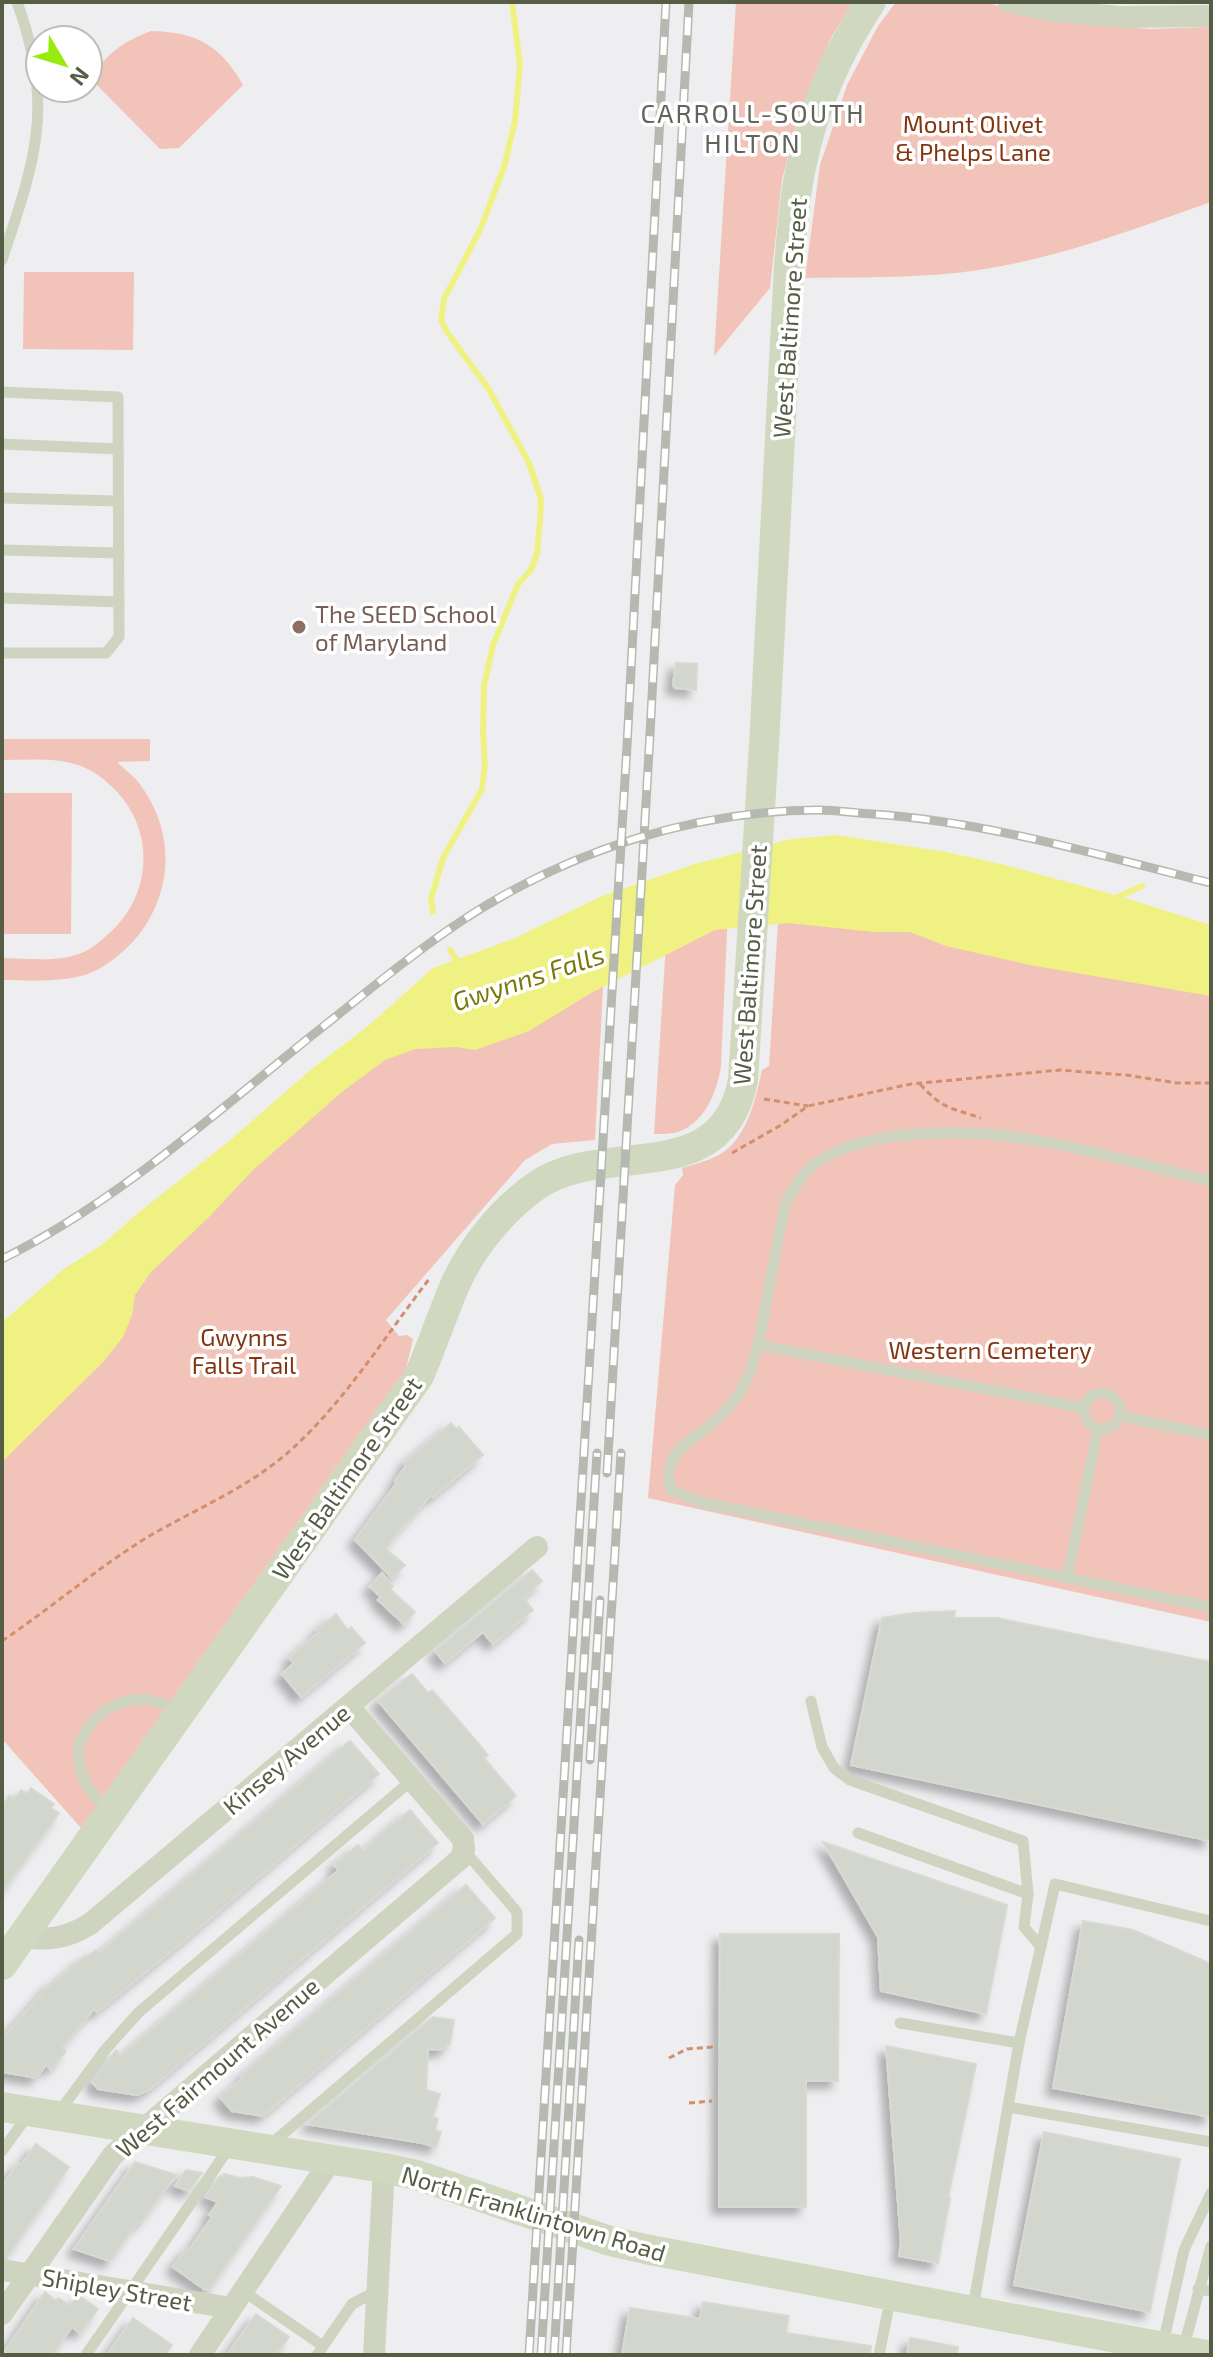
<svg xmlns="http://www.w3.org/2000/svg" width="1213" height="2357" font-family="'Exo 2',sans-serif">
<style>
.green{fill:#f2c4b9}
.water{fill:#eff283}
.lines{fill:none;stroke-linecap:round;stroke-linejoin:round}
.stream{stroke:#eff283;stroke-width:6}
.building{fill:#d2d6cc;stroke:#d6dad1;stroke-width:2;filter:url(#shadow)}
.path{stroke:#d28f6e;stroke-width:3;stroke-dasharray:6 4;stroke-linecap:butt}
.lane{stroke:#cfd4c0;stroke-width:11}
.street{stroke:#cfd4c0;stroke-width:22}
.secondary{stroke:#d0d9bf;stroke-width:30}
.rail-casing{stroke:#b5b9b0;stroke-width:9}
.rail{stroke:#fff;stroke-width:6;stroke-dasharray:18;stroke-linecap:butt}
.education-dot{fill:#8d6e63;stroke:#fff;stroke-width:3}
.labels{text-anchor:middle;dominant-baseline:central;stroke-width:7;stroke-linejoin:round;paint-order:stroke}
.park-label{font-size:24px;fill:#833510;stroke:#fff}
.street-label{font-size:24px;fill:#565d45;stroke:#fff}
.education-label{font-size:24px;fill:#785e54;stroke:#fff;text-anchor:start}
.neighbourhood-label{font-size:26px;letter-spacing:2px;fill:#60645a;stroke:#fff}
.water-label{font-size:26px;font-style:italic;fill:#767a07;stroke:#fff}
</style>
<defs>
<filter id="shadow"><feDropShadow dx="-7" dy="7" stdDeviation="4" flood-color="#0004"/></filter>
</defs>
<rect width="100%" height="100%" fill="#eeeef1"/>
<g class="green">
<polygon points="736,2 853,2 831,38 798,116 782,180 770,288 714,356"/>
<path d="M896,2H982L1079,24L1150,29L1211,27V202C1145,225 1081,250 1012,264C944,279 874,277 805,278L820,165L847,85L878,26Z"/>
<path d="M151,31C197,32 220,45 243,85L179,148L160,149L91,79C105,54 124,41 151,31Z"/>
<polygon points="24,272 134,272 133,350 23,349"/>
<path d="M2,739H150V761L117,762C124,769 133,775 139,783C174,829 174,886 141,932C129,948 107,967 88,974C61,983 30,980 2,980V958C27,958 58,963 81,953C90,950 99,942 106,936C153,897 157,828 111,786C103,778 92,770 81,766C56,757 28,760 2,760Z"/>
<polygon points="2,793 72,793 71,934 2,934"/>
<path d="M781,875L1211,955V1622L648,1498L675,1185L683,1175L682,1168C694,1164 708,1161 719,1155C747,1139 756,1098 762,1070L769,1066Z"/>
<path d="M729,888L721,1066C717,1092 704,1126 674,1133C668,1134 660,1134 654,1134L669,896Z"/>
<polygon points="605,950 595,1140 552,1144 525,1160 386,1320 399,1336 407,1335 413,1339 406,1369 81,1828 2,1739 2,1435 136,1251 331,1077"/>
</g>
<polygon class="water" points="837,835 946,852 1001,864 1119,896 1211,925 1211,996 1030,965 946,946 910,932 875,932 788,923 715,930 591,993 529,1031 475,1050 456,1047 415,1049 385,1060 343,1091 252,1171 210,1216 151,1272 135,1295 132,1315 123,1337 103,1362 2,1462 2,1322 64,1269 103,1244 138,1213 228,1142 314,1067 368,1026 433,968 513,939 602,896 695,864 791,839"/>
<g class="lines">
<g class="stream">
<polyline points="1113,899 1142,886"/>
<polyline points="433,912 431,899 443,858 482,789 485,764 483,732 484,686 493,645 518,584 531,570 537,553 540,522 541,499 529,463 488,388 447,332 441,320 444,299 480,230 504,167 515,121 520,65 512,2"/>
<polyline points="450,950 459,964"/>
</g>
</g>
<g class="building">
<polygon points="676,663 697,664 696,690 675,688 673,685"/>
<polygon points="451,1423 456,1429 459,1427 483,1455 433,1497 431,1495 396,1534 386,1549 405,1565 392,1578 355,1540 396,1484 395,1481 406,1466 404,1463"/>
<polygon points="532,1570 542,1581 523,1598 533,1610 493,1644 483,1632 445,1663 435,1651"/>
<polygon points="382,1573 393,1586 390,1589 415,1612 404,1624 378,1600 381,1597 370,1587"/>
<polygon points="955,1611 954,1618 997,1618 1211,1662 1211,1841 851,1765 882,1618 914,1613"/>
<polygon points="336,1614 348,1630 351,1627 365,1643 301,1697 282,1674 294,1663 289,1658 319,1632 317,1630"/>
<polygon points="412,1674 428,1693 432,1690 460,1722 488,1755 484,1758 516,1796 483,1824 378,1701"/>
<polygon points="350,1741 379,1774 185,1940 97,2012 94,2009 62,2047 66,2051 51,2069 46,2065 36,2078 2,2072 2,2039 52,1982 54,1983 85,1956 86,1958 96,1950 99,1953"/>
<polygon points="31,1788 54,1804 51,1808 59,1813 2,1892 2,1807 9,1796 14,1800 21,1790 27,1794"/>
<polygon points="410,1810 438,1843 149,2090 137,2095 98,2089 92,2082 116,2050 121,2056 339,1870 334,1865 358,1845 363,1851"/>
<polygon points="823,1842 1007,1905 986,2014 881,1991 878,1937"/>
<polygon points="466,1885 495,1918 263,2116 232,2111 220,2097 243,2078 241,2076"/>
<polygon points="1083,1921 1133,1930 1211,1964 1211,2117 1053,2088"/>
<polygon points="720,1934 839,1934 838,2081 806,2081 806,2207 719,2207"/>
<polygon points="433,2017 454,2020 450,2044 446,2044 446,2049 441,2048 441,2050 428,2049 426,2090 440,2094 433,2117 438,2119 435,2130 441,2132 436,2147 422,2143 307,2124"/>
<polygon points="886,2046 976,2064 948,2198 950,2198 938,2263 899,2256 901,2243"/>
<polygon points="1044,2132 1180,2159 1150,2312 1014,2285"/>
<polygon points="36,2144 69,2167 7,2257 2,2256 2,2186 18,2163 21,2165"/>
<polygon points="135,2162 176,2175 141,2222 138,2221 110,2261 74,2249"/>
<polygon points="186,2170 202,2173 189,2191 175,2186"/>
<polygon points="224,2174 239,2178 253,2177 281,2186 209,2290 204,2289 173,2267 187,2248 189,2250 212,2217 209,2215 218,2202 205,2197 220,2176 223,2177"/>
<polygon points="45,2292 56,2301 58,2298 70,2306 77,2297 81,2297 98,2309 80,2333 72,2327 52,2355 2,2355"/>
<polygon points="703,2302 789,2316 786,2333 871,2346 870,2355 622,2355 630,2308 700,2319"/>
<polygon points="256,2314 289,2337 282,2347 275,2355 227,2355"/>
<polygon points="133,2318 172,2345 165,2355 107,2355"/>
<polygon points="910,2338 958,2347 957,2355 907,2355"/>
</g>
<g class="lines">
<g class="path">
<path d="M920,1084C944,1110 949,1107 981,1118"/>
<polyline points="764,1099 808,1106"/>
<polyline points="732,1153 781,1125 808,1106 911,1084 1060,1070 1126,1075 1177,1083 1211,1083"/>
<path d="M2,1641C51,1608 96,1569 146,1538C195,1509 249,1488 292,1449C346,1400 385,1336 430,1278"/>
<polyline points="669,2058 687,2049 713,2047"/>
<polyline points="689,2103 712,2101"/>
</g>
<g class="lane">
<path d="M2,260C15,220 31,177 36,135C42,91 32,43 17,2"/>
<polyline points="2,392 118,397 119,637 106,653 2,653"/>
<polyline points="2,444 118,449"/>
<polyline points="2,498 118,501"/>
<polyline points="2,550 119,553"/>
<polyline points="2,598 119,602"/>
<polyline points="759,1345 1085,1408"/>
<circle cx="1102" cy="1411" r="18"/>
<polyline points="1120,1416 1211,1435"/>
<polyline points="1098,1429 1067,1578 1211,1607"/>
<path d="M1067,1578L700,1502L672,1491C657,1454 694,1441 716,1420C727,1410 736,1399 743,1387C756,1362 761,1332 766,1304C772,1270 778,1236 786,1202C793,1189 800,1177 811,1167C856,1128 963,1129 1019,1138C1084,1147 1147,1166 1211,1181"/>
<polyline points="811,1701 822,1747 834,1768 850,1780 1023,1841 1028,1894"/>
<path d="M108,1810C94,1797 83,1784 79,1764C72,1724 121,1689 158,1702C165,1704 173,1709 180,1713"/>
<polyline points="858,1833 1028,1894 1024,1927 1041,1947"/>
<polyline points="900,2023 1019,2043"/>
<polyline points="1008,2107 1211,2142"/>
<polyline points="59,2112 105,2050 139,2012 412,1780"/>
<polyline points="270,2145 517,1934 517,1912 464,1850"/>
<polyline points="2,2151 28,2115"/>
<polyline points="1198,2289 1211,2291"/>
<polyline points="243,2291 323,2346"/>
<polyline points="973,2308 1019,2043 1055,1884 1211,1921"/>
<polyline points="1163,2344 1184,2250 1211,2193"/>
<polyline points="1183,2350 1211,2246"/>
<polyline points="86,2355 229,2148"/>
<polyline points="317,2355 352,2304 377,2291"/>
<polyline points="879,2355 891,2296"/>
</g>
<g class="street">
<polyline points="1009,2 1055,11 1119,17 1211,16"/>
<path d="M22,1937C49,1941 67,1938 90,1924L537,1547"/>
<polyline points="2,2270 231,2308"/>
<polyline points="2,2314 113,2155 460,1859 464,1850 463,1839 349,1707"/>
<polyline points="200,2355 331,2160"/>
<polyline points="374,2355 384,2168"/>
</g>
<g class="secondary">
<path d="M2,1965L419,1376C432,1346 442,1315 455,1285C471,1248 503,1209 536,1186C604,1138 722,1192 743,1080L764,745L789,265C792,232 794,199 801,167C813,108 838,51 871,2"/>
<polyline points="2,2107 384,2168 417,2175 610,2241 645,2249 1206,2355"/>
</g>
<g class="rail-casing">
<g id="rail">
<path d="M2,1259C115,1203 212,1116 310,1037C361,997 411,954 466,918C571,850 694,811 818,810C836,810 855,813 873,814C988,822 1099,855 1211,883"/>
<polyline points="607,1473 650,734 689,2"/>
<polyline points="590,1760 600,1600"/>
<polyline points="529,2355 627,746 666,2"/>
<polyline points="541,2355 597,1453"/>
<polyline points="554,2355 579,1940"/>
<polyline points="566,2355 621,1453"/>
</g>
</g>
<use href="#rail" class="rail"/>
</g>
<circle class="education-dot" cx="299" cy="627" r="8"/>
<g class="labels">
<g class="park-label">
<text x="973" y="123">Mount Olivet<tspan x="973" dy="28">&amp; Phelps Lane</tspan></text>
<text x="244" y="1336">Gwynns<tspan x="244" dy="28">Falls Trail</tspan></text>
<text x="990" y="1349">Western Cemetery</text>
</g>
<g class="street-label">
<text transform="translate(789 318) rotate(-86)">West Baltimore Street</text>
<text transform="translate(749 965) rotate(-86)">West Baltimore Street</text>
<text transform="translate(346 1478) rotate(-55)">West Baltimore Street</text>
<text transform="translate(286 1759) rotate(-40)">Kinsey Avenue</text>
<text transform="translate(217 2067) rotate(-41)">West Fairmount Avenue</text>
<text transform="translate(534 2213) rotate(17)">North Franklintown Road</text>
<text transform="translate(117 2289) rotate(10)">Shipley Street</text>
</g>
<g class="education-label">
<text x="315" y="613">The SEED School<tspan x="315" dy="28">of Maryland</tspan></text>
</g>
<g class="neighbourhood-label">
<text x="753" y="112">CARROLL-SOUTH<tspan x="753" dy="30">HILTON</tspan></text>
</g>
<g class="water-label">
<text transform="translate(528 977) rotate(-18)">Gwynns Falls</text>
</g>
</g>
<rect width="1213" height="2357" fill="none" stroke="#565d45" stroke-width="8"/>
<g transform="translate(64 64) rotate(128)"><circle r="38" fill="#ffffff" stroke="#bbbeb5" stroke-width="2"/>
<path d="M0-6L14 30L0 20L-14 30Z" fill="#97ec0c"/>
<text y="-12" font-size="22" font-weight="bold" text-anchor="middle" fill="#565d45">N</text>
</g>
</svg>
